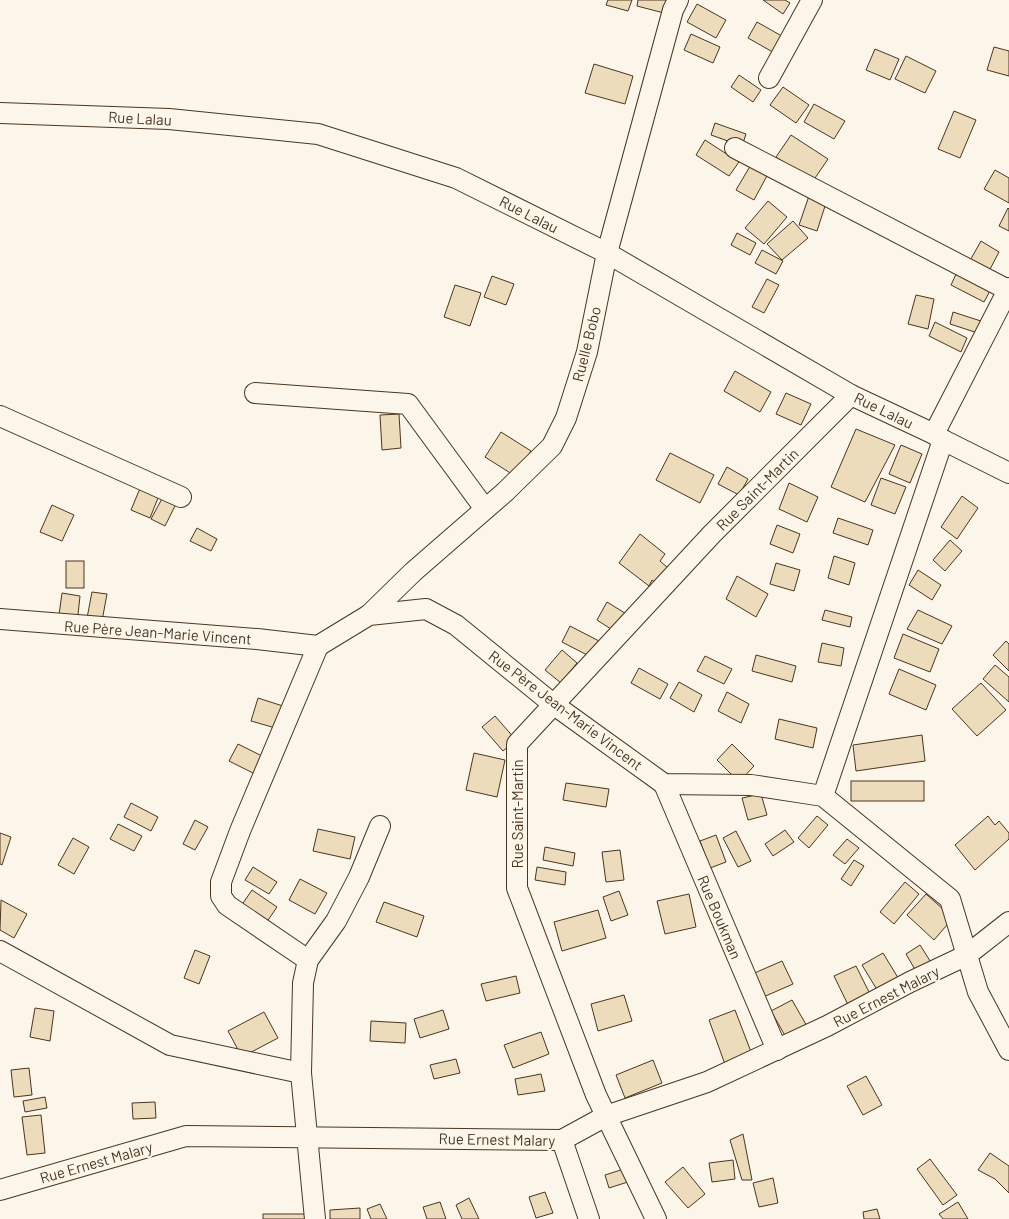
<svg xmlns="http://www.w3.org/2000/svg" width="1009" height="1219" font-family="Barlow,sans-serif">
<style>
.building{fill:#ecdcbc;stroke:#4a3520}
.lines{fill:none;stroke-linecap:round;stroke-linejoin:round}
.street-casing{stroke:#4a3520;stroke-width:22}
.street{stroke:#fbf6e9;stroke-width:20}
.labels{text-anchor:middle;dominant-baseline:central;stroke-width:4;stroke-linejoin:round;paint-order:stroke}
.street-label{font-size:15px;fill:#4a3520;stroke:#fbf6e9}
</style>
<rect width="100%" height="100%" fill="#fbf6e9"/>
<g class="building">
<polygon points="608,0 632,0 628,11 606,5"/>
<polygon points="638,0 667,0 664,13 637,6"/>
<polygon points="763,0 785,0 790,3 783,14"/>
<polygon points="697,4 726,20 716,38 687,22"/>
<polygon points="757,22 787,39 778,55 748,38"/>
<polygon points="691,34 720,47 713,63 684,50"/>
<polygon points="994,47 1009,51 1009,76 987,70"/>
<polygon points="875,49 899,59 890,80 866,70"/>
<polygon points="906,56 936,71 925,93 895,79"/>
<polygon points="594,64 633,76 625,104 585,93"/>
<polygon points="739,75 761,90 753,102 731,87"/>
<polygon points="783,87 809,105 796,123 770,105"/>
<polygon points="814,104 845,121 834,139 804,122"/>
<polygon points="954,111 976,120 960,158 938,149"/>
<polygon points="715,123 746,134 742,146 711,135"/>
<polygon points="791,135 828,159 813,181 776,157"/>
<polygon points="705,140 739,162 729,176 696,155"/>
<polygon points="752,163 769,172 754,200 736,190"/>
<polygon points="995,170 1009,178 1009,203 984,189"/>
<polygon points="810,193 827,200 817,231 799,225"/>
<polygon points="768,201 787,217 764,244 745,228"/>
<polygon points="1008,208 1009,209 1009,231 999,226"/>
<polygon points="793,221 808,238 782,260 767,244"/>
<polygon points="737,233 756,243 750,255 731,245"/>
<polygon points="981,241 999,252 987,275 968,264"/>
<polygon points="762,250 783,261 776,274 755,263"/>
<polygon points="957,272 991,289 984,302 951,285"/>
<polygon points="492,276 514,284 506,305 484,297"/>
<polygon points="767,279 779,285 764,313 752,307"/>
<polygon points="455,285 481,293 470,326 444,317"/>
<polygon points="916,295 934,299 928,329 908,324"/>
<polygon points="953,312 984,322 981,334 950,324"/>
<polygon points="935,322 967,338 961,352 929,336"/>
<polygon points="735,371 771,392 760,412 724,391"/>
<polygon points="786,393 811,404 801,425 776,414"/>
<polygon points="399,414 401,448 382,450 380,415"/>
<polygon points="856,429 895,445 865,502 831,487"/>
<polygon points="501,432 531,451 515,476 485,457"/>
<polygon points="901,445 922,454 910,483 889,474"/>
<polygon points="670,453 714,475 700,503 656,480"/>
<polygon points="727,467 748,479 739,495 718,484"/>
<polygon points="881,478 906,487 895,514 871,505"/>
<polygon points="789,483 818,497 807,522 779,509"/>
<polygon points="141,486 160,493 150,518 131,510"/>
<polygon points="164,495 177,502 165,526 151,519"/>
<polygon points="962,496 978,508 957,539 941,527"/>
<polygon points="52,505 74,515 62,541 40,532"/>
<polygon points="838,518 873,530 868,545 833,533"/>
<polygon points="777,525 800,534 793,553 770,544"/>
<polygon points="197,528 217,539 211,551 190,541"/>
<polygon points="640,534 665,554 660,561 668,568 657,584 652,580 649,586 619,563"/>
<polygon points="950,540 962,551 945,571 933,560"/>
<polygon points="834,556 855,563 849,585 828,578"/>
<rect x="66" y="561" width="18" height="27"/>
<polygon points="776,563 800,570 794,591 770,584"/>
<polygon points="918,570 941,585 932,600 909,585"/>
<polygon points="737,576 768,594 756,617 726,599"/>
<polygon points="92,592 107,594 102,621 87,618"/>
<polygon points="62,593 80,596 77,624 58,622"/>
<polygon points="607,602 628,615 617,633 597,620"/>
<polygon points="825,610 852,617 850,627 822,620"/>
<polygon points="918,610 952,626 942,644 907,629"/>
<polygon points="570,626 599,641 591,657 562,642"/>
<polygon points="903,634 939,649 930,672 894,658"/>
<polygon points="1006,641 1009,644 1009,671 993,655"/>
<polygon points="822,643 844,648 841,666 818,662"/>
<polygon points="562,650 577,663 561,683 545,670"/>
<polygon points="756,655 796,666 792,682 752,671"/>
<polygon points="705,656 732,669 724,684 697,671"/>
<polygon points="995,665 1009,677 1009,702 983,679"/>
<polygon points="639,668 668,684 660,699 631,683"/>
<polygon points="899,669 936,685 926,710 889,694"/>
<polygon points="679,682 702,695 694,712 670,698"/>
<polygon points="981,683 1006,710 977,736 952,709"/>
<polygon points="727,692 749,704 741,723 718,711"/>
<polygon points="258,698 286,707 279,729 251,721"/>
<polygon points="495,716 516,740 503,751 482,727"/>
<polygon points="779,719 817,728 813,748 775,739"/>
<polygon points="922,735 925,761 856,771 853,745"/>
<polygon points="238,744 268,759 259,776 229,761"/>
<polygon points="732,744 754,766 739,782 717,760"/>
<polygon points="474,753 505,760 497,797 466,790"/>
<rect x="851" y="781" width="73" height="20"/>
<polygon points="566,783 609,789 606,807 563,800"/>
<polygon points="761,794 767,815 748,820 742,798"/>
<polygon points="131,803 158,817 151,831 124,817"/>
<polygon points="817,816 828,825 809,848 798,838"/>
<polygon points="988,816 995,825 999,821 1009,833 1009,839 975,870 955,845"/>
<polygon points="195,820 208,827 195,850 183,844"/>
<polygon points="118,824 142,836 134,851 110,839"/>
<polygon points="318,829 355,837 350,859 313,851"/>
<polygon points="785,830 794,842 773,856 765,844"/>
<polygon points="736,831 751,861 738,867 723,838"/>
<polygon points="0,833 11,837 2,865 0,864"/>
<polygon points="716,835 726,862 710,868 700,841"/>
<polygon points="73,838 89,847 74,874 58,865"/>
<polygon points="847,839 859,848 845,864 833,855"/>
<polygon points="545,847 575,853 573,866 543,860"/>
<polygon points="620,850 624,880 606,882 602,852"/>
<polygon points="854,860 864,866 851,886 841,879"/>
<polygon points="253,867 277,882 269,894 245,880"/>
<polygon points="537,867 566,872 565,885 535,880"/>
<polygon points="300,879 327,893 315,914 289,900"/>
<polygon points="905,882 919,894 894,924 880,912"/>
<polygon points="252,890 277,907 264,926 239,909"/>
<polygon points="619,891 628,915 611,921 603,897"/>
<polygon points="689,894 696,927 665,934 657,901"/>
<polygon points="926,894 953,918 934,940 907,915"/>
<polygon points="1,900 27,914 14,938 0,930"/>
<polygon points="384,902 424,916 417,937 376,922"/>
<polygon points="598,910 606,938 562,951 554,922"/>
<polygon points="920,945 932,964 917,973 906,954"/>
<polygon points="195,950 210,956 199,984 184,978"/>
<polygon points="883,953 900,981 879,993 862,965"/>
<polygon points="782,961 793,984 761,998 750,975"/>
<polygon points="856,966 873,1000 851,1011 834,976"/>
<polygon points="516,976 520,993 486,1001 481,984"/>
<polygon points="624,995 632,1021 598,1031 591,1004"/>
<polygon points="792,1000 808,1028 787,1039 771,1011"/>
<polygon points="35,1008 54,1011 50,1041 30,1037"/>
<polygon points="443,1010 449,1029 420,1038 414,1019"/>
<polygon points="735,1010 753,1057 726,1067 709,1020"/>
<polygon points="264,1012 278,1038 242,1057 228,1031"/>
<polygon points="371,1021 406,1023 405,1043 370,1041"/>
<polygon points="541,1032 549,1054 513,1068 504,1045"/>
<polygon points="456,1059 460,1073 434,1079 430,1065"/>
<polygon points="653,1060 662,1083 625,1098 616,1075"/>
<polygon points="29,1068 32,1095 14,1097 11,1070"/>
<polygon points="541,1074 545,1091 518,1095 515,1079"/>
<polygon points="866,1076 882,1105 863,1115 847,1086"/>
<polygon points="45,1097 47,1108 25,1112 23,1101"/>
<polygon points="155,1102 156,1118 133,1119 132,1103"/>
<polygon points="41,1115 45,1153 27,1155 22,1117"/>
<polygon points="743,1134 752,1180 742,1180 730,1140"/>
<polygon points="990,1153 1009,1166 1009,1193 995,1179 978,1170"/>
<polygon points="930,1159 957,1195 943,1205 917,1169"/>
<polygon points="733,1160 735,1179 712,1182 709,1163"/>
<polygon points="630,1167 634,1180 609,1188 605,1175"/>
<polygon points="683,1167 705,1194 688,1208 665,1182"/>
<polygon points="773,1178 778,1203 759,1207 753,1183"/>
<polygon points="545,1192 553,1213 536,1218 529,1197"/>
<polygon points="469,1198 479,1219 462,1219 456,1205"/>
<polygon points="440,1202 446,1219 427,1219 423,1207"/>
<polygon points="958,1202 968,1219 943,1219 939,1214"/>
<polygon points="380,1204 387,1219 371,1219 367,1209"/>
<polygon points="360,1208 360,1219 330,1219 330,1210"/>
<polygon points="877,1209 880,1219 864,1219 863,1212"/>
<rect x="263" y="1214" width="42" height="5"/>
</g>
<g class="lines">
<g class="street-casing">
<g id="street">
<polyline points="769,78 812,0"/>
<polyline points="0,113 169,119 318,134 456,178 607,253 851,395 934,434 943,440 1009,473"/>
<polyline points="735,148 1008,290"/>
<polyline points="255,393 408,404 485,509"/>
<polyline points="0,416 181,497"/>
<polyline points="934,434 1009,288"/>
<polyline points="369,615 413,572 505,492 552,446 566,418 587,352 607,253 673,10 678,0"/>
<polyline points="0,619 257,639 318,646 369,615 426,609 456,625 553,704 664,784 751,785 823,796 950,899 978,992 1009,1050"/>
<polyline points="664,784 777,1050"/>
<polyline points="823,796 943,440"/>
<polyline points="0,951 170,1045 301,1073 315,1219"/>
<polyline points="308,960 227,905 221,896 221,882 240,831 318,646"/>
<polyline points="301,1073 303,983 308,960 336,921 359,877 380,826"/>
<polyline points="562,1140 589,1219"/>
<polyline points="0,1190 186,1136 562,1140 606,1116 707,1082 827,1026 910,982 967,955 1009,922"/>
<polyline points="656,1219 596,1095 517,888 517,744 712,534 851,395"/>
</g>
</g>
<use href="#street" class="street"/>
</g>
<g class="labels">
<g class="street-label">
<text transform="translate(140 118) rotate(3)">Rue Lalau</text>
<text transform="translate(529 214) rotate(27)">Rue Lalau</text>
<text transform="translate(586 344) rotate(-76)">Ruelle Bobo</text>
<text transform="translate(884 410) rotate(26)">Rue Lalau</text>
<text transform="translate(757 489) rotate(-45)">Rue Saint-Martin</text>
<text transform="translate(158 632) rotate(4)">Rue Père Jean-Marie Vincent</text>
<text transform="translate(566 710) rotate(37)">Rue Père Jean-Marie Vincent</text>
<text transform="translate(517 814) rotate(-90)">Rue Saint-Martin</text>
<text transform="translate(720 917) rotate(67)">Rue Boukman</text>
<text transform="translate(886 996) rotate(-27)">Rue Ernest Malary</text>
<text transform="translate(497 1139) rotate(1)">Rue Ernest Malary</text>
<text transform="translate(96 1162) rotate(-16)">Rue Ernest Malary</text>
</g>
</g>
</svg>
